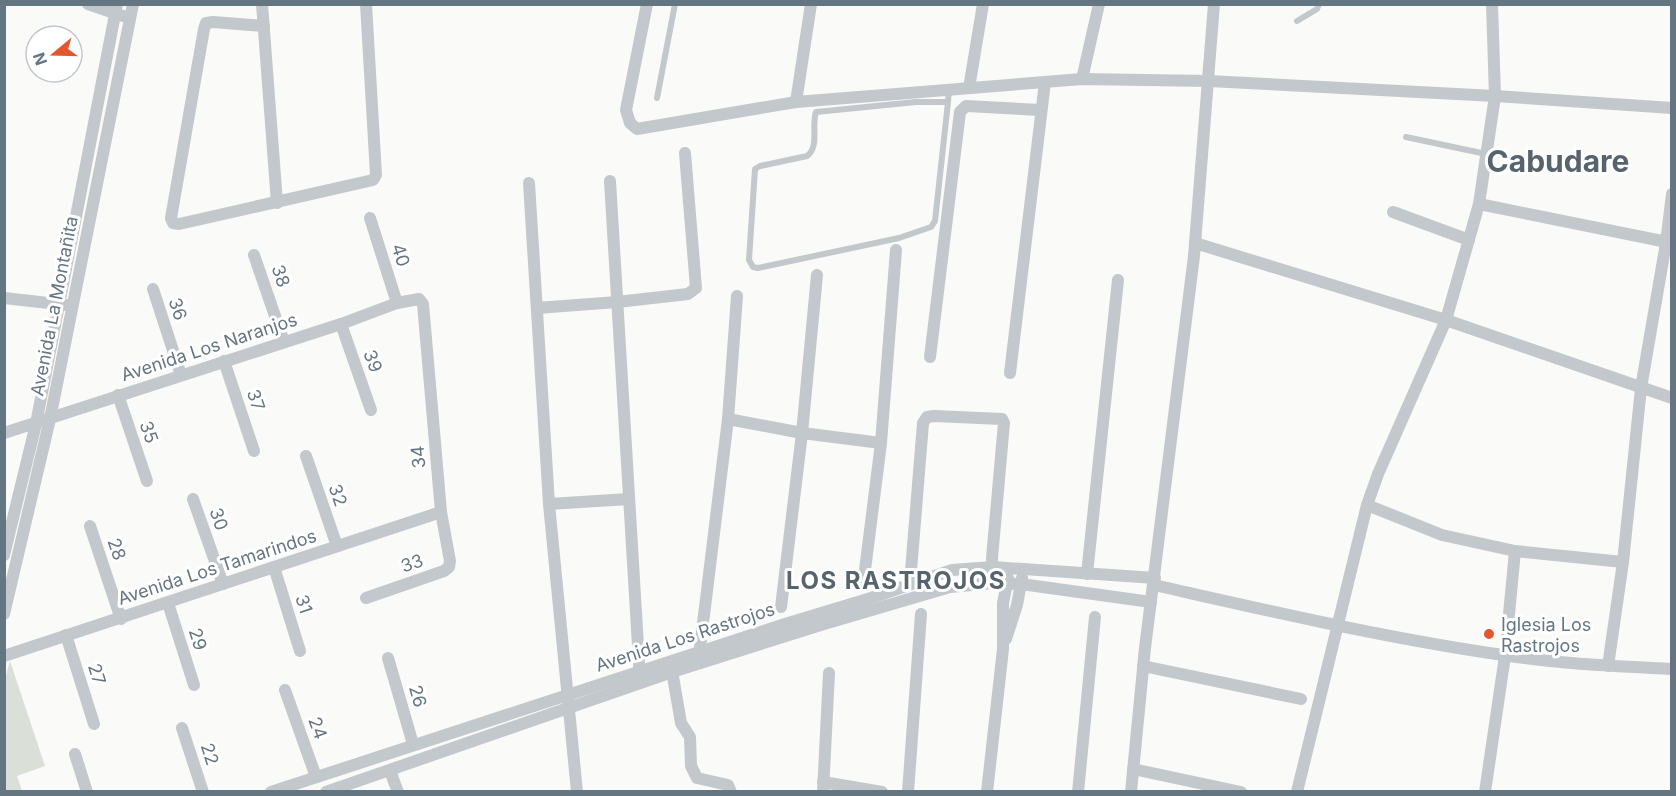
<svg xmlns="http://www.w3.org/2000/svg" width="1676" height="796" font-family="Inter,sans-serif">
<style>
.green{fill:#dadfd7}
.lines{fill:none;stroke-linecap:round;stroke-linejoin:round}
.lane{stroke:#c3c8cc;stroke-width:6}
.street{stroke:#c3c8cc;stroke-width:12}
.poi-dot{fill:#e4572e;stroke:#fff;stroke-width:2}
.labels{text-anchor:middle;dominant-baseline:central;stroke-width:6;stroke-linejoin:round;paint-order:stroke}
.street-label{font-size:18px;fill:#657683;stroke:#fff}
.poi-label{font-size:18px;fill:#657683;stroke:#fff;text-anchor:start}
.district-label{font-size:24px;font-weight:bold;letter-spacing:1.5px;fill:#57646e;stroke:#fff}
.town-label{font-size:30px;font-weight:bold;fill:#57646e;stroke:#fff}
</style>
<rect width="100%" height="100%" fill="#fafaf8"/>
<polygon class="green" points="10,661 45,766 17,776 22,791 5,791 4,683"/>
<g class="lines">
<g class="lane">
<polyline points="1297,21 1317,9 1319,4"/>
<polyline points="657,98 675,4"/>
<path d="M948,102H916L816,112C811,126 820,146 807,156L760,166L755,169L749,260L753,267L758,268L899,238L931,227L935,221L948,102L949,88"/>
<polyline points="1406,137 1486,154"/>
</g>
<g class="street">
<polyline points="88,4 123,16"/>
<polyline points="262,4 277,203"/>
<polyline points="647,4 626,110 630,123 637,129 796,102 1082,79 1209,81 1495,96 1672,108"/>
<polyline points="264,26 213,22 206,23 204,29 171,218 173,223 179,224 373,180 376,175 366,4"/>
<polyline points="1082,79 1099,4"/>
<polyline points="969,88 983,4"/>
<polyline points="796,102 811,4"/>
<polyline points="610,181 640,679"/>
<polyline points="529,183 549,504 577,792"/>
<polyline points="1479,204 1672,243"/>
<polyline points="1393,212 1469,240"/>
<polyline points="370,218 397,303"/>
<polyline points="1195,243 1446,320 1672,398"/>
<polyline points="254,255 284,342"/>
<polyline points="153,289 181,375"/>
<polyline points="4,298 66,305"/>
<polyline points="537,308 617,302 688,294 696,288 685,153"/>
<polyline points="341,324 371,410"/>
<polyline points="930,357 960,112 966,106 1040,110"/>
<polyline points="224,361 254,451"/>
<polyline points="1010,373 1045,82"/>
<polyline points="118,395 147,481"/>
<polyline points="728,419 802,433 881,443"/>
<polyline points="4,433 341,324 397,303 419,299 423,304 441,512 450,561 449,567 444,571 366,598"/>
<polyline points="306,456 337,546"/>
<polyline points="193,499 223,584"/>
<polyline points="549,504 629,499"/>
<polyline points="1367,505 1442,535 1515,551 1623,562"/>
<polyline points="90,526 121,619"/>
<polyline points="4,555 36,424 117,4"/>
<polyline points="274,567 300,651"/>
<polyline points="1087,574 1118,280"/>
<polyline points="864,578 881,443 896,250"/>
<polyline points="910,583 923,423 927,417 934,416 1002,419 1004,423 992,558 993,573"/>
<path d="M1154,585C1270,611 1385,638 1503,655C1559,664 1615,666 1672,669"/>
<polyline points="168,603 194,685"/>
<polyline points="781,607 802,433 817,275"/>
<polyline points="4,614 50,419 133,4"/>
<polyline points="66,635 94,724"/>
<polyline points="1006,639 1017,605 1022,578"/>
<polyline points="4,656 441,512"/>
<polyline points="699,656 728,419 737,296"/>
<polyline points="388,658 413,744"/>
<polyline points="671,665 681,723 690,737 691,766 697,778 728,785 731,792"/>
<polyline points="1143,666 1301,699"/>
<polyline points="1608,666 1623,562 1641,388 1666,243 1672,194"/>
<polyline points="285,690 316,777"/>
<polyline points="182,728 203,792"/>
<polyline points="75,754 87,792"/>
<polyline points="1133,769 1241,792"/>
<polyline points="390,771 398,792"/>
<polyline points="823,782 882,792"/>
<polyline points="271,792 785,624 871,598 952,570 993,567 1155,578"/>
<polyline points="326,792 672,672 824,624 950,587 993,583 1021,584 1151,602"/>
<polyline points="823,792 829,673"/>
<polyline points="908,792 921,614"/>
<polyline points="987,792 1003,649 1003,603 1008,578"/>
<polyline points="1078,792 1095,617"/>
<polyline points="1131,792 1145,648 1194,256 1214,4"/>
<polyline points="1297,792 1367,505 1378,474 1446,320 1479,204 1495,96 1492,4"/>
<polyline points="1485,792 1505,656 1515,551"/>
</g>
</g>
<circle class="poi-dot" cx="1489" cy="634" r="6"/>
<g class="labels">
<g class="street-label">
<text transform="translate(401 255) rotate(73)">40</text>
<text transform="translate(281 276) rotate(71)">38</text>
<text transform="translate(54 306) rotate(-79)">Avenida La Montañita</text>
<text transform="translate(178 309) rotate(71)">36</text>
<text transform="translate(209 347) rotate(-18)">Avenida Los Naranjos</text>
<text transform="translate(373 361) rotate(70)">39</text>
<text transform="translate(256 400) rotate(71)">37</text>
<text transform="translate(149 432) rotate(71)">35</text>
<text transform="translate(418 457) rotate(-95)">34</text>
<text transform="translate(338 495) rotate(71)">32</text>
<text transform="translate(219 519) rotate(71)">30</text>
<text transform="translate(117 549) rotate(71)">28</text>
<text transform="translate(412 563) rotate(-19)">33</text>
<text transform="translate(217 567) rotate(-18)">Avenida Los Tamarindos</text>
<text transform="translate(304 604) rotate(72)">31</text>
<text transform="translate(685 637) rotate(-18)">Avenida Los Rastrojos</text>
<text transform="translate(198 639) rotate(72)">29</text>
<text transform="translate(97 674) rotate(73)">27</text>
<text transform="translate(418 696) rotate(74)">26</text>
<text transform="translate(318 728) rotate(70)">24</text>
<text transform="translate(210 754) rotate(72)">22</text>
</g>
<g class="poi-label">
<text x="1501" y="624">Iglesia Los<tspan x="1501" dy="21">Rastrojos</tspan></text>
</g>
<g class="district-label">
<text x="896" y="580">LOS RASTROJOS</text>
</g>
<g class="town-label">
<text x="1558" y="161">Cabudare</text>
</g>
</g>
<rect width="1676" height="796" fill="none" stroke="#657683" stroke-width="12"/>
<g transform="translate(54 54) rotate(251)"><circle r="28" fill="#ffffff" stroke="#c1c8cd" stroke-width="1.5"/>
<path d="M0-4.5L10 22L0 15L-10 22Z" fill="#e4572e"/>
<text y="-9" font-size="16" font-weight="bold" text-anchor="middle" fill="#657683">N</text>
</g>
</svg>
